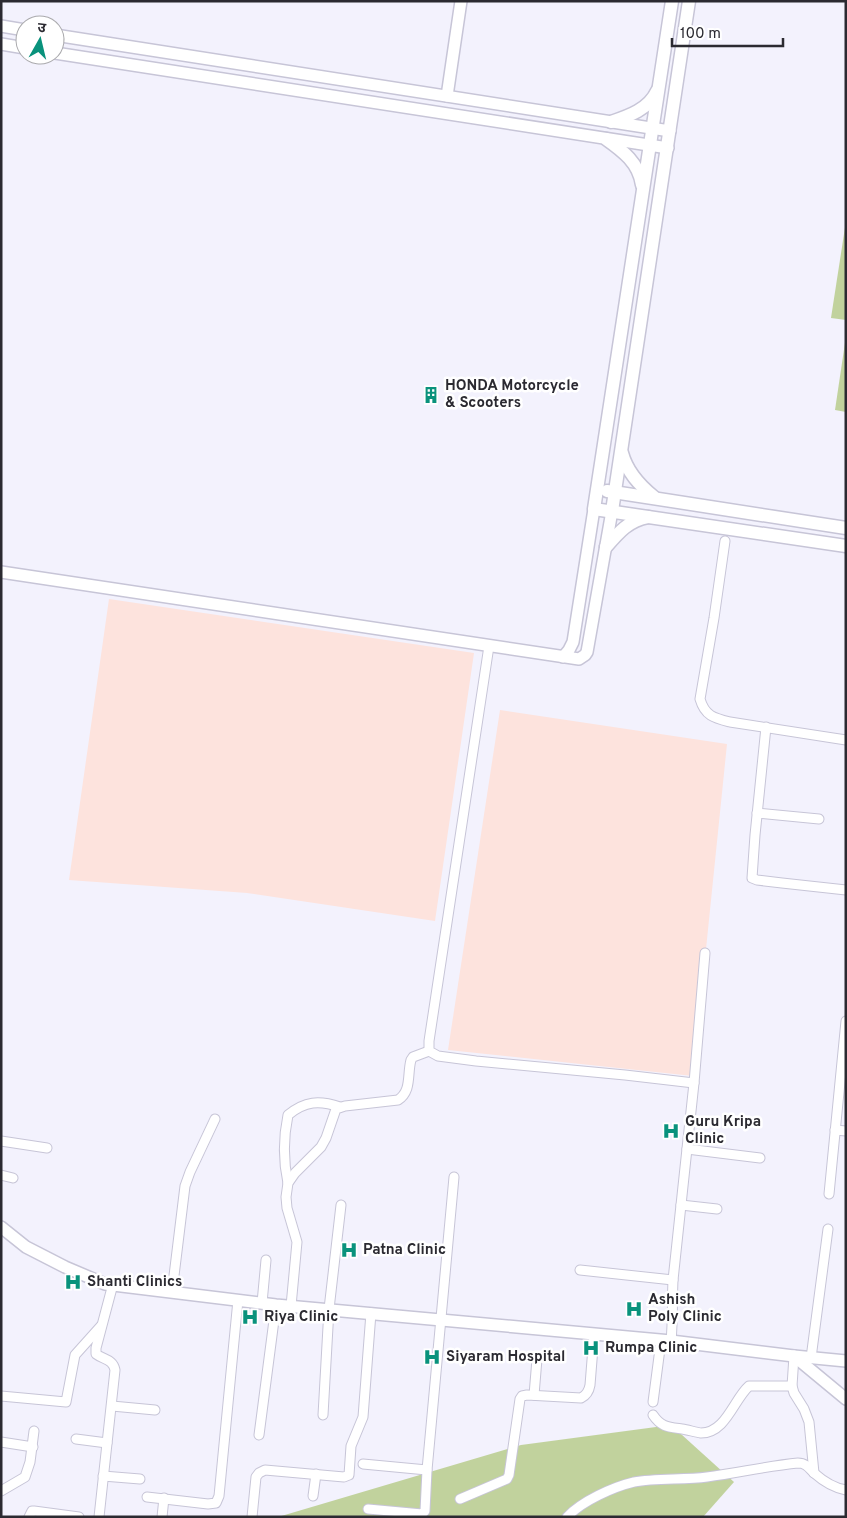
<svg xmlns="http://www.w3.org/2000/svg" width="847" height="1518" font-family="Overpass,'Noto Sans Devanagari',sans-serif">
<style>
.industrial{fill:#fde3dd}
.green{fill:#c1d29d}
.lines{fill:none;stroke-linecap:round;stroke-linejoin:round}
.minor-casing{stroke:#c7c5d7;stroke-width:11}
.tertiary-casing{stroke:#c7c5d7;stroke-width:14}
.secondary-casing{stroke:#c7c5d7;stroke-width:15}
.minor{stroke:#fff;stroke-width:9}
.tertiary{stroke:#fff;stroke-width:11}
.secondary{stroke:#fff;stroke-width:12}
.labels{text-anchor:middle;dominant-baseline:central;stroke-width:5;stroke-linejoin:round;paint-order:stroke}
.poi-label{font-size:15px;font-weight:bold;fill:#2b2a31;stroke:#fff;text-anchor:start}
</style>
<rect width="100%" height="100%" fill="#f3f2fd"/>
<g class="industrial">
<polygon points="109,599 474,653 435,921 247,893 69,880"/>
<polygon points="500,710 727,744 693,1076 448,1050"/>
</g>
<g class="green">
<polygon points="846,221 846,320 831,318"/>
<polygon points="846,336 846,412 835,410"/>
<polygon points="671,1425 734,1482 703,1517 278,1517 521,1445"/>
</g>
<g class="lines">
<g class="minor-casing">
<g id="minor">
<path d="M725,541L714,618L700,699C705,716 714,718 730,722L846,740"/>
<polyline points="489,646 429,1041 429,1051 438,1056 476,1061 625,1075 694,1083"/>
<polyline points="766,727 755,835 752,878 757,880 782,883 846,890"/>
<polyline points="757,813 819,819"/>
<polyline points="835,1130 846,1131"/>
<polyline points="1,1141 47,1148"/>
<polyline points="687,1149 760,1158"/>
<polyline points="1,1175 13,1178"/>
<path d="M288,1183C283,1160 283,1139 288,1115C305,1101 319,1100 340,1107"/>
<polyline points="829,1194 846,1021"/>
<polyline points="681,1205 717,1209"/>
<polyline points="580,1270 673,1280"/>
<polyline points="172,1292 185,1186 190,1172 215,1119"/>
<polyline points="262,1303 266,1260"/>
<path d="M291,1306L297,1242L287,1208L286,1197L288,1183L295,1173L321,1147L326,1138L336,1109L345,1106L398,1100C412,1091 407,1074 411,1060L413,1057L429,1051"/>
<path d="M671,1341C673,1321 672,1301 673,1280L694,1083L705,953"/>
<polyline points="794,1356 792,1386 794,1393 804,1409 809,1422 814,1473"/>
<polyline points="811,1358 828,1229"/>
<polyline points="534,1395 537,1359"/>
<polyline points="1,1396 66,1402 75,1355 101,1326"/>
<polyline points="653,1402 661,1341"/>
<polyline points="112,1406 155,1410"/>
<polyline points="323,1415 329,1309 341,1205"/>
<path d="M653,1415C661,1427 668,1427 682,1429C688,1430 695,1432 701,1433C726,1433 734,1399 749,1386H792"/>
<polyline points="259,1435 276,1305"/>
<polyline points="76,1439 107,1443"/>
<polyline points="1,1442 33,1447"/>
<polyline points="363,1464 427,1470"/>
<polyline points="103,1476 140,1479"/>
<polyline points="1,1491 25,1477 30,1462 34,1431"/>
<polyline points="313,1496 316,1474"/>
<polyline points="147,1497 208,1504 216,1503 219,1496 238,1300"/>
<path d="M460,1499L507,1479L509,1475L520,1399L522,1396L527,1395L581,1398C587,1395 589,1391 590,1385L594,1335"/>
<polyline points="368,1509 422,1514 425,1511 427,1470 454,1177"/>
<polyline points="29,1517 32,1511 34,1511 79,1517"/>
<path d="M99,1517L115,1370C113,1359 104,1360 96,1354V1348L113,1284"/>
<polyline points="162,1517 164,1498"/>
<polyline points="252,1517 256,1477 259,1473 265,1470 344,1477 349,1475 351,1446 363,1417 371,1313"/>
<path d="M567,1517C582,1501 613,1487 634,1482C656,1478 684,1480 707,1477C738,1473 767,1466 798,1463C806,1463 809,1468 814,1473C823,1481 834,1488 846,1490"/>
</g>
</g>
<g class="tertiary-casing">
<g id="tertiary">
<polyline points="1,26 25,30"/>
<polyline points="55,35 670,131"/>
<polyline points="1,44 25,48"/>
<polyline points="55,53 668,148"/>
<polyline points="447,96 461,1"/>
<polyline points="1,572 579,659 585,655 587,652 612,511"/>
<polyline points="563,657 569,650 573,642 594,509"/>
<polyline points="1,1227 26,1247 65,1267 105,1284 276,1305 671,1341 794,1356 846,1399"/>
<polyline points="794,1356 846,1361"/>
</g>
</g>
<g class="secondary-casing">
<g id="secondary">
<polyline points="672,1 594,509 846,546"/>
<path d="M611,122C629,116 649,109 657,91"/>
<path d="M606,139C623,151 639,163 642,185"/>
<path d="M622,453C627,472 639,485 654,497"/>
<polyline points="607,491 846,528"/>
<polyline points="612,511 689,1"/>
<path d="M606,547C618,533 629,520 648,517"/>
</g>
</g>
<use href="#minor" class="minor"/>
<use href="#tertiary" class="tertiary"/>
<use href="#secondary" class="secondary"/>
</g>
<defs>
<g id="building-bare" transform="scale(1.35)"><path d="M-4-6H4V6H1V3H-1V6H-4ZM-2.5-4.3h1.7v1.8h-1.7ZM.8-4.3h1.7v1.8H.8ZM-2.5-1h1.7V.8h-1.7ZM.8-1h1.7V.8H.8Z" fill="#09927c" stroke="#fff" stroke-width="2.5" paint-order="stroke"/></g>
<g id="hospital-bare" transform="scale(1.35)"><path d="M-5-5h3v3.5h4V-5h3V5h-3V1.5h-4V5h-3Z" fill="#09927c" stroke="#fff" stroke-width="2.5" paint-order="stroke"/></g>
</defs>
<g fill-rule="evenodd">
<use href="#building-bare" x="431" y="395"/>
<use href="#hospital-bare" x="671" y="1131"/>
<use href="#hospital-bare" x="349" y="1250"/>
<use href="#hospital-bare" x="73" y="1282"/>
<use href="#hospital-bare" x="634" y="1309"/>
<use href="#hospital-bare" x="250" y="1317"/>
<use href="#hospital-bare" x="591" y="1348"/>
<use href="#hospital-bare" x="432" y="1357"/>
</g>
<g class="labels">
<g class="poi-label">
<text x="445" y="386">HONDA Motorcycle<tspan x="445" dy="17">&amp; Scooters</tspan></text>
<text x="685" y="1122">Guru Kripa<tspan x="685" dy="17">Clinic</tspan></text>
<text x="363" y="1250">Patna Clinic</text>
<text x="87" y="1282">Shanti Clinics</text>
<text x="648" y="1300">Ashish<tspan x="648" dy="17">Poly Clinic</tspan></text>
<text x="264" y="1317">Riya Clinic</text>
<text x="605" y="1348">Rumpa Clinic</text>
<text x="446" y="1357">Siyaram Hospital</text>
</g>
</g>
<rect width="847" height="1518" fill="none" stroke="#2b2a31" stroke-width="5"/>
<g transform="translate(40 40) rotate(8)"><circle r="24" fill="#ffffff" stroke="#aaaaad"/>
<path d="M0-4L9 19L0 12L-9 19Z" fill="#09927c"/>
<text y="-8" font-size="14" font-weight="bold" text-anchor="middle" fill="#2b2a31">उ</text>
</g>
<path d="M672 38v8h111v-8" fill="none" stroke="#2b2a31" stroke-width="2.5"/>
<text x="680" y="38" font-size="15" fill="#2b2a31" stroke="#ffffff" stroke-width="4" paint-order="stroke">100 m</text>
</svg>
